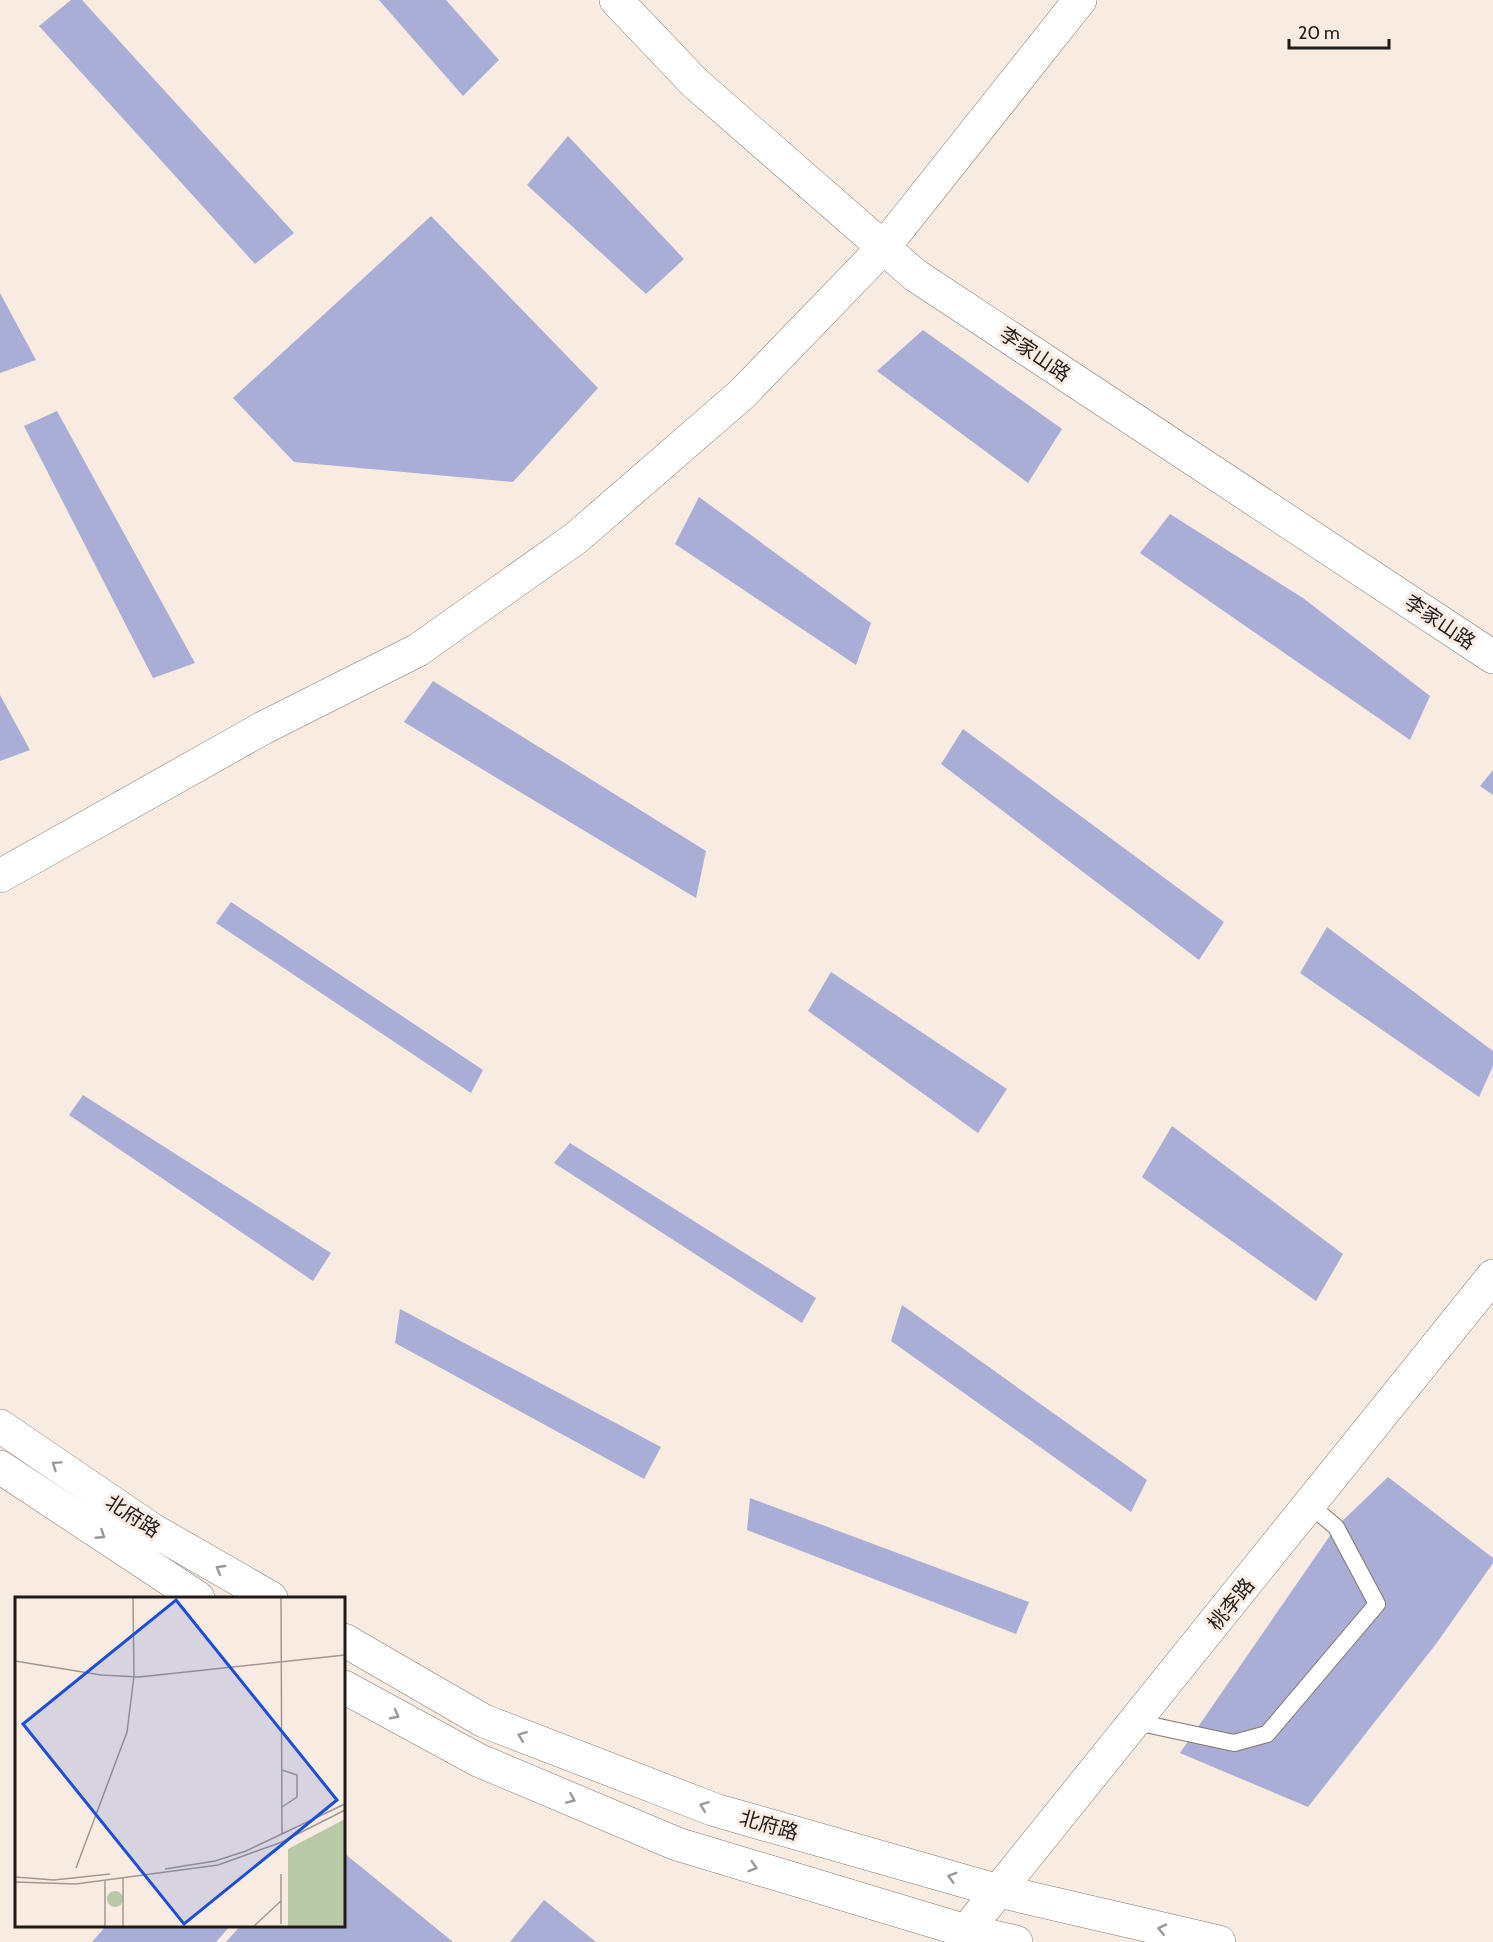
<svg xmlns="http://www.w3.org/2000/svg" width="1493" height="1942" font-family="Cabin,'Noto Sans SC',sans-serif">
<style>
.building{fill:#aaadd5}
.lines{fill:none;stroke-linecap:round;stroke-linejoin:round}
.service-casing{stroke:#82766e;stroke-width:18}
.tertiary-casing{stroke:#82766e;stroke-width:34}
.secondary-casing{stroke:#82766e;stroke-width:34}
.service{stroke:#fff;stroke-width:16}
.tertiary{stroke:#fff;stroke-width:33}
.secondary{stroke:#fff;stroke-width:33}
.oneway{stroke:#9b9897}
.labels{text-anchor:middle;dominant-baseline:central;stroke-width:6;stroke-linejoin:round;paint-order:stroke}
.street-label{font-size:20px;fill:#201b18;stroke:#f8ebe2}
.inset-road{fill:none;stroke:#a29891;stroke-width:1.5}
.view{fill:#1d4ed8;fill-opacity:0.15;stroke:#1d4ed8;stroke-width:3}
.inset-edge{fill:none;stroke:#201b18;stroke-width:3}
</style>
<rect width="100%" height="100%" fill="#f8ebe2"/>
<g class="building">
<polygon points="71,0 82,0 294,233 255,264 39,26"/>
<polygon points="379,0 446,0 499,60 463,96"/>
<polygon points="568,136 684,259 646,294 527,185"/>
<polygon points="431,216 598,388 513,482 294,462 233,398"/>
<polygon points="0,293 36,360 0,373"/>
<polygon points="923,330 1062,429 1028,483 877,371"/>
<polygon points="57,411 195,663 153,678 24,426"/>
<polygon points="699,497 871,623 856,665 675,544"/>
<polygon points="1170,514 1303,598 1430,696 1410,740 1140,553"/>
<polygon points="433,681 706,851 696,898 404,722"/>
<polygon points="0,695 30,750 0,761"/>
<polygon points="963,729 1224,922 1199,960 941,764"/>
<polygon points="1493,770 1493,795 1480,786"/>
<polygon points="231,902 483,1070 471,1093 216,923"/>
<polygon points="1327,927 1493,1051 1493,1066 1479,1097 1300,973"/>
<polygon points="831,972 1007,1089 978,1133 808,1011"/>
<polygon points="83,1095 331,1253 313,1281 69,1115"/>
<polygon points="1172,1126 1343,1254 1316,1301 1142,1177"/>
<polygon points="570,1143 816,1298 802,1323 554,1163"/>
<polygon points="902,1305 1147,1480 1131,1512 891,1341"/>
<polygon points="400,1309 661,1447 644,1479 395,1343"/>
<polygon points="1388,1477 1493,1558 1493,1563 1436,1644 1308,1807 1180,1753 1336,1527"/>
<polygon points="750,1498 1029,1602 1016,1634 747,1530"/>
<polygon points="344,1853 453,1942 226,1942 240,1926 344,1926"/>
<polygon points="544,1900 596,1942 510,1942"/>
<polygon points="106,1926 230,1926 216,1942 92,1942"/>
</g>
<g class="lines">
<g class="service-casing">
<polyline id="service" points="1136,1722 1234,1743 1267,1734 1377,1604 1336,1527 1310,1505"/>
</g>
<g class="tertiary-casing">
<g id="tertiary">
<polyline points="616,0 695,83 915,275 1493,657"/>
<polyline points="0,876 263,728 418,650 576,538 742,394 883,248 1080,0"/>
<polyline points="966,1931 1493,1276"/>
</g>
</g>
<g class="secondary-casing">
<g id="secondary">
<polyline points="0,1426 151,1529 271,1598"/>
<polyline points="0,1467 198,1598"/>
<polyline points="344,1640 484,1721 715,1810 999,1891 1219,1942"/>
<polyline points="344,1687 478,1760 677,1844 966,1931 1016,1942"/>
</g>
</g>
<use href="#service" class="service"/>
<use href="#tertiary" class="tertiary"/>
<use href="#secondary" class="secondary"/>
</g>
<defs><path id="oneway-chevron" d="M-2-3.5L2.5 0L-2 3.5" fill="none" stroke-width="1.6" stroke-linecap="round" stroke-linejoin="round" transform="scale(1.5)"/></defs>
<g class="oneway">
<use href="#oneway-chevron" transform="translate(56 1465) rotate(-146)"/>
<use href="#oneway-chevron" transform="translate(101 1535) rotate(33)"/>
<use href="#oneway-chevron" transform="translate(220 1569) rotate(-150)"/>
<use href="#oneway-chevron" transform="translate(395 1715) rotate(28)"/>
<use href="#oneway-chevron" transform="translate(522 1736) rotate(-159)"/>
<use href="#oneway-chevron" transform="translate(571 1799) rotate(23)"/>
<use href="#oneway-chevron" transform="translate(704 1806) rotate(-159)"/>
<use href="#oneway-chevron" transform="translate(753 1867) rotate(17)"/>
<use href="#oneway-chevron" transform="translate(952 1877) rotate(-164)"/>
<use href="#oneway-chevron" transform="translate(1162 1929) rotate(-167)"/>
</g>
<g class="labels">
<g class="street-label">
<text transform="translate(1035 354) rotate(34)">李家山路</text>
<text transform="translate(1440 622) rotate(34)">李家山路</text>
<text transform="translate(133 1516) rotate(33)">北府路</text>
<text transform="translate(1231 1604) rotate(-51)">桃李路</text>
<text transform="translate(769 1825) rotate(16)">北府路</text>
</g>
</g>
<g transform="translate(15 1597)">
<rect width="330" height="330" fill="#f8ebe2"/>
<path d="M330,222V329H273V252ZM92 302a8 8 0 1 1 16 0a8 8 0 1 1-16 0Z" fill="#b9c9a7"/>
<path class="inset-road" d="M266,1L267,238M0,64L86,78L124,80L330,58M267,173L282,178V200L267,210M61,271L112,135L119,79L118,1M150,272L200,264L231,254L330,207M0,280L39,283L95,277M108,280V329M90,283V329M0,285L61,287L203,268L267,245L330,213M266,327V277M239,329L266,304"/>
<path class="view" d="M161,3L322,203L169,327L8,127Z"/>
<rect width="330" height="330" class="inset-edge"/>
</g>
<path d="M1289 39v9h100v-9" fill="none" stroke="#201b18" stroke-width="3"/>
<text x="1298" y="39" font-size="18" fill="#201b18" stroke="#f8ebe2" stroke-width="4.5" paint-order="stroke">20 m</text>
</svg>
